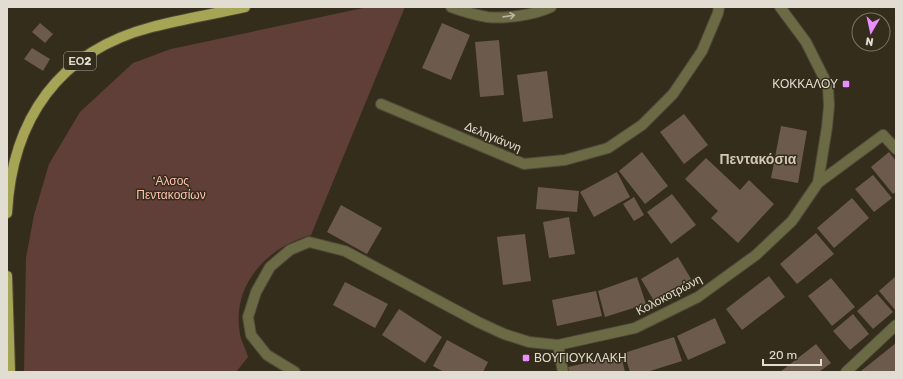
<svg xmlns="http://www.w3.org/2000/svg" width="903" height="379" font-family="Rubik,sans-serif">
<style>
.green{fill:#5f3f37}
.building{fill:#6c5a4d}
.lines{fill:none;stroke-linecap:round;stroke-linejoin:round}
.minor-casing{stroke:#514939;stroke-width:12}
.tertiary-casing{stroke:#514939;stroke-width:12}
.primary-casing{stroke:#514939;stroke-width:12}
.minor{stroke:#6a6a45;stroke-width:10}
.tertiary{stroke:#6a6a45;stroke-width:10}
.primary{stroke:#a6a555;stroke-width:10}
.oneway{stroke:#b8b5a1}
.poi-dot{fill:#ea8dfd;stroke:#352d1c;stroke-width:1.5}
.labels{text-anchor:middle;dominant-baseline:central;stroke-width:3;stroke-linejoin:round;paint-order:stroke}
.shield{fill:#352d1c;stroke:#aea89b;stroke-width:1}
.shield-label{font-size:11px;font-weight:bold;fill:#e2ddd2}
.poi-label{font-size:12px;fill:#e2ddd2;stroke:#352d1c;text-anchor:end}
.street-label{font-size:12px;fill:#e2ddd2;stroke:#352d1c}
.park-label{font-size:12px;fill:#fec1b2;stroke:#352d1c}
.quarter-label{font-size:14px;font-weight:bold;fill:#d2c7b2;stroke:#352d1c}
</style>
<rect width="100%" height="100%" fill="#352d1c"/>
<path class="green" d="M368,7H405L311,235C267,247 231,285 240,334C241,341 246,349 248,357L236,372H24L26,258L34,215L49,164L80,112L133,63L171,49Z"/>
<g class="building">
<polygon points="40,23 53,34 45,43 32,32"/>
<polygon points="442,23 470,35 451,80 422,68"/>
<polygon points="499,40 504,95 480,97 475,42"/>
<polygon points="32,48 50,59 43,71 24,59"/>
<polygon points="547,71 553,118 523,122 517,75"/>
<polygon points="684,114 708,145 684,164 660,132"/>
<polygon points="781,126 807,131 798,183 771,178"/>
<polygon points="642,152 668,186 645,204 619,171"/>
<polygon points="889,152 896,161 896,192 893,194 871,167"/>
<polygon points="706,158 740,190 749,180 774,204 738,243 711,218 718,211 685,179"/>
<polygon points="617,172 630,197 594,217 580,192"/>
<polygon points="873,175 892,198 874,212 855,189"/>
<polygon points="538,187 579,191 577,212 536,209"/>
<polygon points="672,194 696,225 671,244 647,212"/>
<polygon points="634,197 644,215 634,221 623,204"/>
<polygon points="852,198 869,218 834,248 817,228"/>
<polygon points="341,205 382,228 367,254 327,232"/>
<polygon points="569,217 575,254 549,258 543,222"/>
<polygon points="816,233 834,254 797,284 780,264"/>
<polygon points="525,234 531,281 503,285 497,237"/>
<polygon points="678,257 691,279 654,301 641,279"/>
<polygon points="769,276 785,297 742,330 726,309"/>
<polygon points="896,276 896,311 879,291"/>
<polygon points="637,277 646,304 605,317 598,291"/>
<polygon points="831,278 855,307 832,326 808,296"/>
<polygon points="345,282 388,304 375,328 333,305"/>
<polygon points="596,291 602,316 557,326 552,300"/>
<polygon points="877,294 893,312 873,329 857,311"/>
<polygon points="399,309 442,337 425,363 382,335"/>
<polygon points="853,314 869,334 850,350 833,331"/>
<polygon points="715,318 726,343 688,360 677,336"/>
<polygon points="674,337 682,361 647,372 630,372 624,353"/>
<polygon points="447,340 488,362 483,372 444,372 433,366"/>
<polygon points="896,343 896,372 862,372 861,371"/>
<polygon points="816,344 831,363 819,372 780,372"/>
<polygon points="621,355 625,372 569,372 568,367"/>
</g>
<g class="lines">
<g class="minor-casing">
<g id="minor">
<polyline points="381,104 524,164 565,160 608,148 642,125 673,94 702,51 718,13 719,7"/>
<polyline points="818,183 883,135 896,149"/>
<polyline points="558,345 563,372"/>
<polyline points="846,372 896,325"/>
</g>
</g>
<g class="tertiary-casing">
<g id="tertiary">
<path d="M451,7C462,11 475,15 487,17C504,19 535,15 551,7"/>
<polyline points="295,372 267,355 251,335 248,317 256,292 270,267 290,250 309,242 345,251 478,322 504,334 529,342 558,345 635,328 698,297 756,255 792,221 818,183 827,127 829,106 828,86 806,42 780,7"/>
</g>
</g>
<g class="primary-casing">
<g id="primary">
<path d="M7,213C12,119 59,51 152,27C183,19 214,14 245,7"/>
<polyline points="7,276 10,372"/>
</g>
</g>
<use href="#minor" class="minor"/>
<use href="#tertiary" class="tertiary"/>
<use href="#primary" class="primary"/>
</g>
<defs><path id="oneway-shaft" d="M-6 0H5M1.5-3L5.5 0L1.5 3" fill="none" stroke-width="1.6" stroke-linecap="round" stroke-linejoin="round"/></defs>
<use class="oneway" href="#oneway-shaft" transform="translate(509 16) rotate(-8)"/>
<g class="poi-dot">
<rect x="842" y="80" width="8" height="8" rx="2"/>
<rect x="522" y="354" width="8" height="8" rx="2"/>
</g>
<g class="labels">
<rect class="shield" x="64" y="52" width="32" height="18" rx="3"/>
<g class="shield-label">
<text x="80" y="61">ΕΟ2</text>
</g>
<g class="poi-label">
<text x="838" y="84">ΚΟΚΚΑΛΟΥ</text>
<text x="534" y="358" text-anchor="start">ΒΟΥΓΙΟΥΚΛΑΚΗ</text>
</g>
<g class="street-label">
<text transform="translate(493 137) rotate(23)">Δεληγιάννη</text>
<text transform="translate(669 295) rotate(-28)">Κολοκοτρώνη</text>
</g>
<g class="park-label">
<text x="171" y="181">'Αλσος<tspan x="171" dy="14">Πεντακοσίων</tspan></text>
</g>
<g class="quarter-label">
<text x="758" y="159">Πεντακόσια</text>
</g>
</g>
<rect width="903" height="379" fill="none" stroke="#e2ddd2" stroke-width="16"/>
<g transform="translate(871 32) rotate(189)"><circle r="19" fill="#352d1c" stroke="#7a7365"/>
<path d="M0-3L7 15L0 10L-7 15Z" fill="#ea8dfd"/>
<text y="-6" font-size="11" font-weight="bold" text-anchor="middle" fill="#e2ddd2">N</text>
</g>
<path d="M763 359v6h58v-6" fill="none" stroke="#e2ddd2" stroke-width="2"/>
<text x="769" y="359" font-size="12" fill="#e2ddd2" stroke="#352d1c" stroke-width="3" paint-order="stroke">20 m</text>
</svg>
